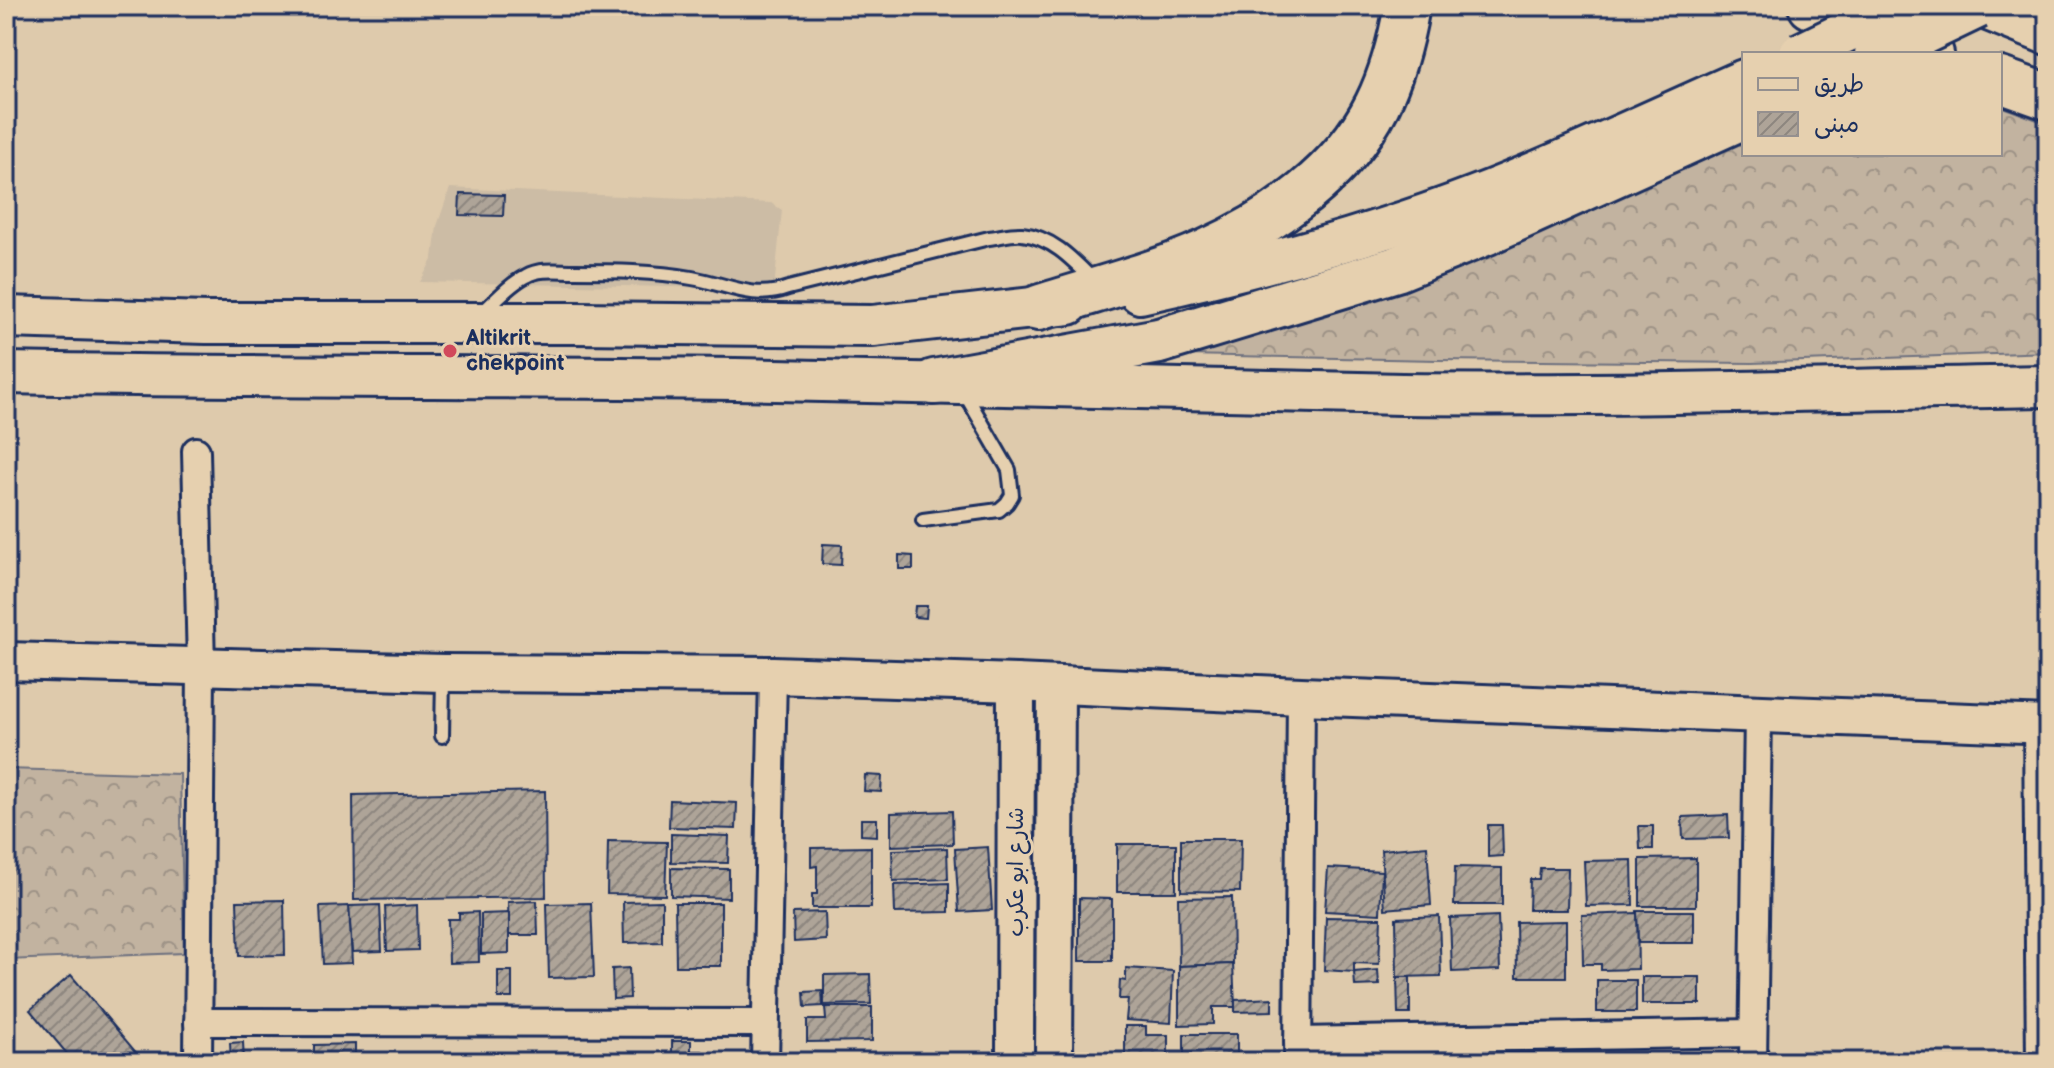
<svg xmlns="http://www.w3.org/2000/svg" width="2054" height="1068" font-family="'Balsamiq Sans','Playpen Sans Arabic',sans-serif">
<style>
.built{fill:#ccbca5}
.forest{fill:url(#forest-crowns);stroke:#6e717f;stroke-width:2}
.building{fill:url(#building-hatch);stroke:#1b2f5e;stroke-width:2}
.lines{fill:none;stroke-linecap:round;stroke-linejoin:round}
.lane-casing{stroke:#1b2f5e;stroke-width:18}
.street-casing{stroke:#1b2f5e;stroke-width:32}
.secondary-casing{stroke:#1b2f5e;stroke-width:42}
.primary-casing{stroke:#1b2f5e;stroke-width:46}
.highway-casing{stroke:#1b2f5e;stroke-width:50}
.lane{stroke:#e6d0af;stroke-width:12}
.street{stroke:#e6d0af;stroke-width:26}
.secondary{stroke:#e6d0af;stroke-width:36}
.primary{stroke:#e6d0af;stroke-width:40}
.highway{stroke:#e6d0af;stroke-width:44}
.primary-bridge-casing{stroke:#1b2f5e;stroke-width:46;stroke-linecap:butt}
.highway-bridge-casing{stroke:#1b2f5e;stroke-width:50;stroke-linecap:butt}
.primary-bridge{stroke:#e6d0af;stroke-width:40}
.highway-bridge{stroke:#e6d0af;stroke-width:44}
.poi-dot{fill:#d1495b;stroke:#e6d0af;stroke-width:3}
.labels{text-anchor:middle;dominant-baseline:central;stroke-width:6;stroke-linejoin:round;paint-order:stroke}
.poi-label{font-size:22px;font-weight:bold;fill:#1b2f5e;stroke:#e6d0af;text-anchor:start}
.street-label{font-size:22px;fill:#1b2f5e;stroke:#e6d0af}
</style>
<defs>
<pattern id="forest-crowns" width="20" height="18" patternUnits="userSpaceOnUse" patternTransform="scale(2)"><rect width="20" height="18" fill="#c2b3a0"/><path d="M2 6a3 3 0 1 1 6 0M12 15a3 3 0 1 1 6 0" fill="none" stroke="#9d9286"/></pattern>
<pattern id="building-hatch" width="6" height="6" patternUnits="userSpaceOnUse" patternTransform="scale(2)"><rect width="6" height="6" fill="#aea498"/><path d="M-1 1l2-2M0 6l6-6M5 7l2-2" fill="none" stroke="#8d867f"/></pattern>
</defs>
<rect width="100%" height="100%" fill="#decaac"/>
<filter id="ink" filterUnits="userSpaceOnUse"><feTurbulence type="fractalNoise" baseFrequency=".0125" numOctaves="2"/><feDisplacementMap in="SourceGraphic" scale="16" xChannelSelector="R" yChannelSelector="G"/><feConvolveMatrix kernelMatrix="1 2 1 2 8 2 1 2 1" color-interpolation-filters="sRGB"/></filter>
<g filter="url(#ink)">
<polygon class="built" points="450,188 771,203 782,210 774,289 420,282 433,258 437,226"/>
<g class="forest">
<polygon points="2000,106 2048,124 2048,352 1752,363 1438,360 1185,355 1744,139 1744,154 2000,154"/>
<polygon points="6,769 180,774 184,953 6,960"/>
</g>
<g class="building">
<polygon points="460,194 504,195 503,216 459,215"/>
<polygon points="823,544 842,545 841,565 822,564"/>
<polygon points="899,555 913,556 913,569 899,569"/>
<polygon points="915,606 927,606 926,618 914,617"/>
<polygon points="865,775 882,776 881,792 864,791"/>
<polygon points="545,791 546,897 354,900 353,795"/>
<polygon points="670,800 737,803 736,829 669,827"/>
<polygon points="952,811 953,844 891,846 891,813"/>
<polygon points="1728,815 1729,838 1683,839 1682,817"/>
<polygon points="861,819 877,819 877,836 861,835"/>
<polygon points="1488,825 1502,825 1503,856 1488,857"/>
<polygon points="1639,826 1653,826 1653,849 1640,849"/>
<polygon points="671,834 729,836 728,863 671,862"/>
<polygon points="1181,839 1241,839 1240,892 1181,891"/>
<polygon points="608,841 667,842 665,895 607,894"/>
<rect x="1117" y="844" width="59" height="48"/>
<polygon points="1427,846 1431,905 1385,909 1381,850"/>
<polygon points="871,847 871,908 812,908 812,894 817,894 817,866 811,867 811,848"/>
<polygon points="988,847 992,910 959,912 955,849"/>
<polygon points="947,848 948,879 893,881 892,850"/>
<polygon points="1696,858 1696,906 1640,906 1640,859"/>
<polygon points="1632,860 1633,905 1586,906 1584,861"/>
<polygon points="1455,867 1502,868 1502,905 1454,905"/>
<polygon points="671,868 729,869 729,898 671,896"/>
<polygon points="1328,868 1382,871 1380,914 1325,911"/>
<polygon points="1540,868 1568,868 1567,910 1529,910 1530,879 1539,879"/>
<polygon points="949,883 949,912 895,913 894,885"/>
<polygon points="1232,897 1233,964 1179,966 1178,898"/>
<polygon points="1079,898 1112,899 1112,961 1079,961"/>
<polygon points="284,900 285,955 239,956 237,901"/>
<polygon points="537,901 538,935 509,935 508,902"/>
<polygon points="662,901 662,942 624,943 623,902"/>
<polygon points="591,903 594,977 549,978 547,904"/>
<polygon points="675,903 721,903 721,966 676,966"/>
<polygon points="380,905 382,951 352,952 349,906"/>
<polygon points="417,905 418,950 387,951 385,907"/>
<polygon points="349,906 352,963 323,964 320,907"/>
<polygon points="1637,911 1694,911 1694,943 1638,943"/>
<polygon points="478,912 479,962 449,963 448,919 459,919 459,913"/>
<polygon points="825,912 826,940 794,942 793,913"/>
<polygon points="509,913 509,953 481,954 481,914"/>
<polygon points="1637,913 1638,969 1601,970 1601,964 1583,964 1582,915"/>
<polygon points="1439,916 1441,976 1397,977 1396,918"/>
<polygon points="1498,916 1500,970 1452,972 1450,918"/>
<polygon points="1326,917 1381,918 1379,964 1354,963 1354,972 1324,970"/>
<polygon points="1566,921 1566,977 1517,977 1516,922"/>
<polygon points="1233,964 1235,1007 1213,1007 1213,1024 1179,1025 1179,966"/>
<polygon points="629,968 630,998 613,999 612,969"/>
<polygon points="1126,968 1173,971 1171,1023 1126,1020 1128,999 1119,999 1120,980 1126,981"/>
<polygon points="1378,970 1379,985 1355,986 1354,972"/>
<rect x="498" y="971" width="14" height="27"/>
<polygon points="870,974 871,1004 824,1005 824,975"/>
<polygon points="71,975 144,1062 74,1062 30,1010"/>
<polygon points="1397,977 1410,977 1410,1014 1398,1014"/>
<rect x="1642" y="977" width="58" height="27"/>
<rect x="1597" y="980" width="39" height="32"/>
<polygon points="822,991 823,1006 805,1007 804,992"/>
<polygon points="1272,998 1272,1011 1235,1012 1235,1000"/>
<polygon points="825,1007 872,1007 872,1041 807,1042 807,1020 826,1020"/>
<polygon points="1125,1026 1146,1026 1146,1035 1168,1035 1168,1061 1125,1062"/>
<rect x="1184" y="1034" width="53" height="28"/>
<polygon points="672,1041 691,1041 691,1051 702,1051 702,1062 672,1062"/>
<polygon points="243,1042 244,1062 231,1062 230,1043"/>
<polygon points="355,1044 355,1062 314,1062 314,1045"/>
<rect x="641" y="1055" width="26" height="7"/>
<rect x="1414" y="1056" width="30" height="6"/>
<polygon points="418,1057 448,1058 448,1062 417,1062"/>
<polygon points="509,1058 510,1062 481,1062 480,1059"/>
<polygon points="1380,1059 1380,1062 1340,1062 1340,1060"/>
</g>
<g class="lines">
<g class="lane-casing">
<g id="lane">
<path d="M483,312C496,300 510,284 526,276C540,268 558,271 574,271C614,271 653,271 692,278C727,284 753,301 788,288L989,238C999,237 1012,233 1022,234C1053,237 1075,262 1096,283"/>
<polyline points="923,520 999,510 1007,503 1012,495 1009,470 964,392"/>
<polyline points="442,736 443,676"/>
</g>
</g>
<g class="street-casing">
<g id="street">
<polyline points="196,451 201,667 198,1062"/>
<polyline points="2037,725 2040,1062"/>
<polyline points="198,1022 765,1023"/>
<polyline points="1298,1041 1753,1033"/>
<polyline points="765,1062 773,675"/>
<polyline points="1298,1062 1301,696"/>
<polyline points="1753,1062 1758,714"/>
</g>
</g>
<g class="secondary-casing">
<g id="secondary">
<polyline points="6,661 443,673 773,675 1016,683 1301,696 2048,725"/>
<polyline points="1015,1062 1016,683"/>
<polyline points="1054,1062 1056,685"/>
</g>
</g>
<g class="primary-casing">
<g id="primary">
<path d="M1140,293C1254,268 1368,238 1477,196C1568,161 1655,119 1744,80"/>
<polyline points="6,317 206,323 575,323 873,326 1069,304"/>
<path d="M6,373C249,378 492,376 735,379C957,383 1179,391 1402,394C1617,396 1833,390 2048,386"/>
</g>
</g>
<g class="highway-casing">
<g id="highway">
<polyline points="1811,6 1931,54"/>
<polyline points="1984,6 2048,32"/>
<polyline points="2000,80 2048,97"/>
<path d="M1038,308C1094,290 1152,276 1206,252C1274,222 1343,173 1377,105C1393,73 1401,40 1407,6"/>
<polyline points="934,382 1159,341 1396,269 1487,232 1744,116"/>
</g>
</g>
<use href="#lane" class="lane"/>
<use href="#street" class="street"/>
<use href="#secondary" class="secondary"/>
<use href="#primary" class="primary"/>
<use href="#highway" class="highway"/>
<g class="primary-bridge-casing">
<polyline id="primary-bridge" points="1800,54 1899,6"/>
</g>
<g class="highway-bridge-casing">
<polyline id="highway-bridge" points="1877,54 1977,6"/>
</g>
<use href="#primary-bridge" class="primary-bridge"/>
<use href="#highway-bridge" class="highway-bridge"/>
</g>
</g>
<circle class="poi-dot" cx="450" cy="351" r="8"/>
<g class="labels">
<g class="poi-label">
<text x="466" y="338">Altikrit<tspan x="466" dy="25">chekpoint</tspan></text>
</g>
<g class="street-label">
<text transform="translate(1016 872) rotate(-90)">شارع ابو عكرب</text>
</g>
</g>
<rect width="2054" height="1068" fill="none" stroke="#e6d0af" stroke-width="32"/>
<rect x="16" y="16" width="2022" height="1036" fill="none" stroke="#1b2f5e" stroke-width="3" filter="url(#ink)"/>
<rect x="1742" y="52" width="260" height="104" fill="#e6d0af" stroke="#95908f" stroke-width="2"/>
<rect x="1758" y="78" width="40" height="12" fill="#e6d0af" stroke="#95908f" stroke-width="2"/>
<text x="1814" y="92" font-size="24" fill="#1b2f5e">طريق</text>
<rect x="1758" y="112" width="40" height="24" fill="url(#building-hatch)" stroke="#95908f" stroke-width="2"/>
<text x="1814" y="132" font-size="24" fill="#1b2f5e">مبنى</text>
</svg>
